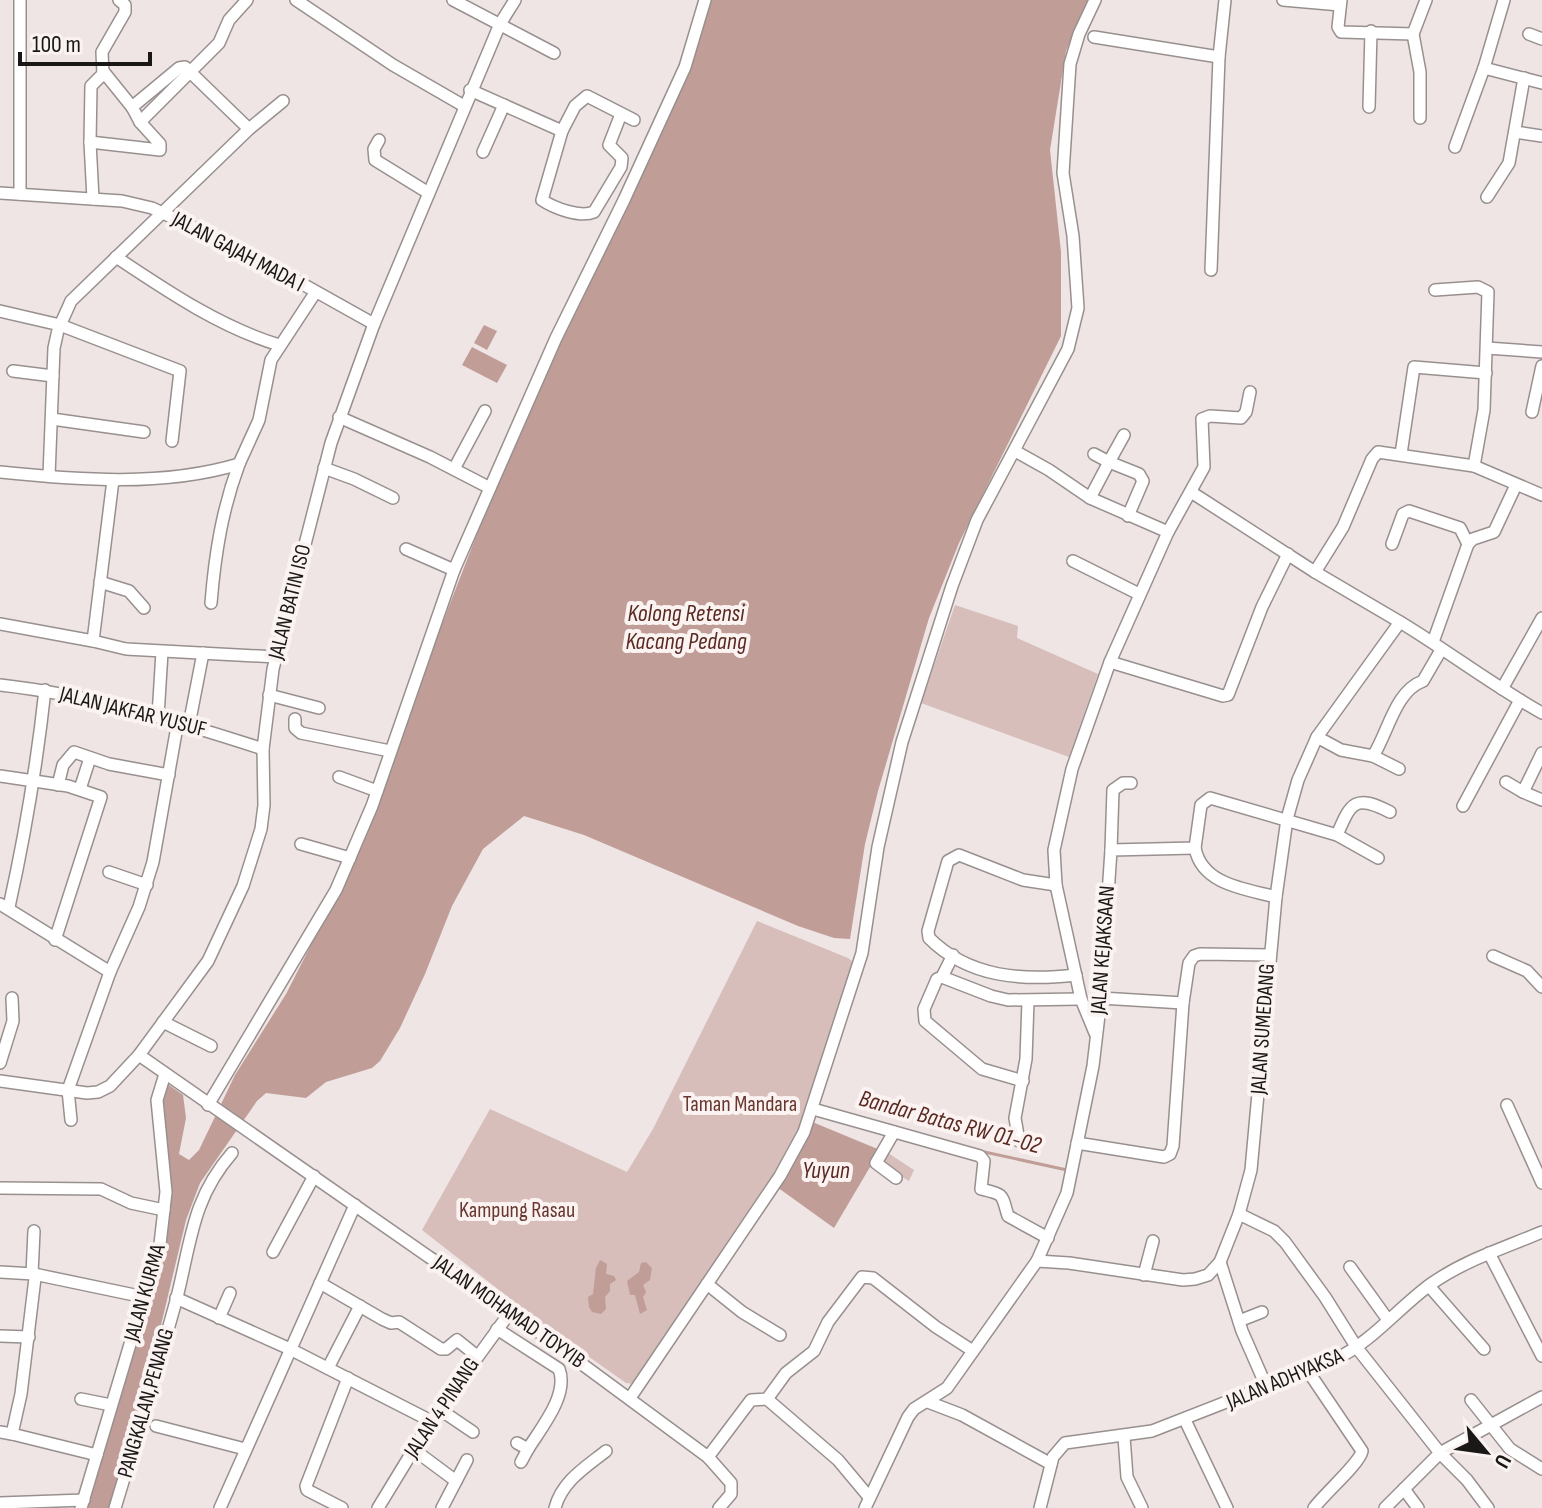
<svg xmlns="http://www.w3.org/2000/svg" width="1542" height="1508" font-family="'Sofia Sans Condensed',sans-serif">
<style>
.green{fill:#d7beba}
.water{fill:#c19d97}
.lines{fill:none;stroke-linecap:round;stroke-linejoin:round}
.stream{stroke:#c19d97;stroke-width:3}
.minor-casing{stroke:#98908e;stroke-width:14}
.minor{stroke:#fff;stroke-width:11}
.labels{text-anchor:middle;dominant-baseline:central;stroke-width:8;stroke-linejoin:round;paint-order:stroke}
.street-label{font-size:22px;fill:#1a1717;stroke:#fbf3f1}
.park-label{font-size:22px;fill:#69372f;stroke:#fbf3f1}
.water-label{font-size:24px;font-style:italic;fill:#5a2922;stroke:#fbf3f1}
</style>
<rect width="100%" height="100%" fill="#eee5e4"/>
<g class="green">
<polygon points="955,605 1018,626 1017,638 1098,674 1069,757 921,703"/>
<polygon points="757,921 848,958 852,961 852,966 800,1131 782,1167 634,1384 626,1383 544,1325 422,1230 490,1109 627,1172 653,1129"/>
<polygon points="885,1151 914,1170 909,1181 878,1163"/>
</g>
<g class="water">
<polygon points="711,0 1088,0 1066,51 1050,150 1061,252 1061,336 959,543 929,618 878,791 865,844 850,939 834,938 798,926 584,835 524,816 483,849 452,906 425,974 400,1028 380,1061 372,1068 326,1082 306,1098 266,1093 257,1101 200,1183 186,1220 141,1409 111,1508 86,1508 165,1230 162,1096 166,1083 183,1095 186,1118 179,1154 189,1160 199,1150 235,1075 286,994 338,892 505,462 695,55"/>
<polygon points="484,325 497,331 487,350 474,343"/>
<polygon points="472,347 507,365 497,383 462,365"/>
<polygon points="810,1121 880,1150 834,1228 777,1187"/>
<polygon points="600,1260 607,1264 606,1274 614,1276 616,1280 610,1284 610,1291 605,1297 606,1309 601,1314 592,1312 589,1307 588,1297 593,1294 596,1268"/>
<polygon points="646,1262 652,1268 650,1280 643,1285 646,1292 643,1297 647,1310 640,1314 635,1295 630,1295 627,1281 639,1272 641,1263"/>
</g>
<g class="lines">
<polyline class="stream" points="980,1151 1067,1170"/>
<g class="minor-casing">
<g id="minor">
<polyline points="20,0 20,194"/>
<polyline points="296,0 393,65 464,106"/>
<polyline points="453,0 554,53"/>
<polyline points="1283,0 1340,5"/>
<polyline points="1341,0 1338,27 1341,32 1413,34"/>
<polyline points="1529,34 1542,39"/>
<polyline points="1094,37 1219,57"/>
<polyline points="1484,68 1542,83"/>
<polyline points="103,71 132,107 179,68 185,67 249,129"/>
<path d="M470,90L562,131L542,200C554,208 580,218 594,212L621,167L622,158L609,145L621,114"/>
<polyline points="1369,107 1371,31"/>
<polyline points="1420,118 1420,72 1413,34 1426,0"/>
<polyline points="140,122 219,43 229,20 247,0"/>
<polyline points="562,131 575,106 587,96 634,120"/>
<polyline points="1515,132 1542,136"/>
<polyline points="379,140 374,149 375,160 427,192"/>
<polyline points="90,142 160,150 160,144 140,122 132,107"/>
<polyline points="1455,147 1484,68 1504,0"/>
<polyline points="483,152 504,105"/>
<polyline points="0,193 122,201 152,208 240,249 374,324"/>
<polyline points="1487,197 1509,163 1524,78"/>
<polyline points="93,199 90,142 91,86 103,74 102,52 125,12 125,5 119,0"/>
<path d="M116,257C167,291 220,327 279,345"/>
<polyline points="1211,270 1219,57 1225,0"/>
<polyline points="1435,290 1478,287 1488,292 1484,410 1474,466"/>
<polyline points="0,311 60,325 180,371 172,441"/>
<polyline points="1487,348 1542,352"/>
<polyline points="13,371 53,376"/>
<polyline points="1532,412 1542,366"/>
<polyline points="339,417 430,457 490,488"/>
<polyline points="52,419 144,432"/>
<polyline points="1124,435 1109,462 1139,474 1143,481 1128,516"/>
<polyline points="1015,451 1049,470 1090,498 1168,532"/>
<polyline points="1401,454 1414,367 1486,373"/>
<polyline points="324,468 354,479 393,498"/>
<polyline points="454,469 485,411"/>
<path d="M0,472C78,480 163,487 239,464L259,420L271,360L315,293"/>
<polyline points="49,476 54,348 58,330 71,301 249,129 283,101"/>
<polyline points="113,480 93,641 126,649 277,657"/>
<polyline points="1191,492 1315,572 1400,622"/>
<polyline points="1090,498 1109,462 1094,454"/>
<polyline points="1392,544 1403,514 1409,511 1460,528 1468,544"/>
<polyline points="406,549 454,570"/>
<polyline points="1073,561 1139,594"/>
<polyline points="1315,572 1343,527 1372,459 1378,452 1474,466 1542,495"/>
<polyline points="100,582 129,591 144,608"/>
<path d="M211,603C215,554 222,510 239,464"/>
<polyline points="0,624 93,641"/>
<polyline points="1433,642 1468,544 1473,539 1494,532 1516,485"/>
<polyline points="1110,662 1223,696 1228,695 1262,607 1288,554"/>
<path d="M0,685C90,695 177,721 263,749"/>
<polyline points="1502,689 1542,618"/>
<polyline points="269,695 319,708"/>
<polyline points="158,716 162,652"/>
<polyline points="295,719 295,728 301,733 390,751"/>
<polyline points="189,725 203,653"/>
<path d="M1317,737L1341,750L1373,756C1388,733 1395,691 1423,681L1441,650"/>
<polyline points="1542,753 1523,792 1542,800"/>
<polyline points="1373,756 1399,769"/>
<polyline points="0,776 68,786 101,797 55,940"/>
<polyline points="339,777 377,791"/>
<polyline points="1506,782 1523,792"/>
<polyline points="58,785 63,765 74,752 109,764 169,775"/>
<polyline points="80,789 90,758"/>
<polyline points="1463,806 1520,700"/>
<path d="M1337,835C1351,802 1355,794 1390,812"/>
<polyline points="301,844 350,858"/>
<path d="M1195,848C1202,885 1246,889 1276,897"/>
<polyline points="1111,850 1113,790 1123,783 1131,783"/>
<polyline points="109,872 147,885"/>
<path d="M1056,885L1023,880L959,855L948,861L928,931L929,938C969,978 1023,981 1076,975"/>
<polyline points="0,904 110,972 68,1090 71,1120"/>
<path d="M9,907C25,835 37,763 45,690"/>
<polyline points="1493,956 1527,971 1542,987"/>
<polyline points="110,972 139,907 153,862 178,721"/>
<polyline points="942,977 953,955"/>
<polyline points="1101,998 1183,1003"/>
<polyline points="163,1022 211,1046"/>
<polyline points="1095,1033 1081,999 1056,885 1054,850 1072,769 1110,662 1168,532 1204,467 1202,419 1210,416 1241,418 1246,412 1250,392"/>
<polyline points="139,1055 429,1257 491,1297 708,1457 751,1400 767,1399 786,1373 814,1351 828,1322 862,1277 873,1278 936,1327 973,1351"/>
<polyline points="0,1063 13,1021 12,998"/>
<polyline points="0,1081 87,1093 98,1092 110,1086 139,1055 208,961 243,886 261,829 264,805 263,749 273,669 331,443 374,324 500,24 515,0"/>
<polyline points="1023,1081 982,1069 925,1021 924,1009 937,979 942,977 991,996 1008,1000 1081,999"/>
<polyline points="208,1105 336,890 372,806 454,570 556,338 624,200 685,67 705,0"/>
<polyline points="1507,1105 1542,1183"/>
<path d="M813,1109L980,1156L984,1161L981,1189C1005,1195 1001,1193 1008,1216L1048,1238"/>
<polyline points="894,1132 876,1163 896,1178"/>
<polyline points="1019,1141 1015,1118 1026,1059 1028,1001"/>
<polyline points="1077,1143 1164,1157 1170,1154 1173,1146 1183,1003 1189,963 1194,956 1200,954 1269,955"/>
<polyline points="0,1188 101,1189 131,1203 164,1210"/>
<polyline points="1239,1214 1274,1231 1285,1242 1325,1297 1357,1348 1440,1453 1385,1508"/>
<polyline points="273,1252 314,1176"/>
<polyline points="1489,1253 1542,1356"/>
<polyline points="1037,1261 1067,1193 1093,1066 1101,998 1111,850 1195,848 1201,805 1210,798 1337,835 1378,858"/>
<polyline points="1220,1262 1242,1331 1267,1388"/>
<polyline points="1350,1267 1388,1320"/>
<polyline points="0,1272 34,1274 35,1278 21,1394 12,1434 97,1455"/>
<polyline points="32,1274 34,1231"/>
<polyline points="34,1274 144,1297"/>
<polyline points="1144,1275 1153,1241"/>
<polyline points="320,1283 382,1319 391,1323 399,1322 441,1349 446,1349 457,1340 477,1356"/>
<polyline points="707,1284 742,1312 780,1335"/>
<polyline points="1429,1286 1484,1349"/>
<polyline points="176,1298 290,1349 431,1421"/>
<polyline points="219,1318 230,1293"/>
<polyline points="1239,1321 1262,1312"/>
<path d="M497,1329L559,1369C569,1395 541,1428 528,1449L517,1443"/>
<polyline points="0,1336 29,1337"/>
<polyline points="328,1368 360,1306"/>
<path d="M1308,1371L1362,1451C1360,1463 1324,1494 1314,1508"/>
<polyline points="630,1398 780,1176 804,1132 862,953 878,847 902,742 952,586 977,520 1068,349 1078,308 1073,236 1063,173 1070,64 1079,34 1095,0"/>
<polyline points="81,1399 111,1405"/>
<polyline points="767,1399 838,1460 869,1497"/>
<polyline points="1471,1400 1510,1449 1542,1469"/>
<polyline points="928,1402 962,1415 1051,1464"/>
<polyline points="439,1409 473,1432"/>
<polyline points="1185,1420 1227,1508"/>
<polyline points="156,1426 245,1449"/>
<polyline points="0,1432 12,1434"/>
<polyline points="1124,1437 1127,1477 1142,1508"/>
<polyline points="413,1449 456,1481"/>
<polyline points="708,1457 731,1483 731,1494 719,1508"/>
<polyline points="521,1462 528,1449"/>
<polyline points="1404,1489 1418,1508"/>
<polyline points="0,1503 84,1500"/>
<polyline points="81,1508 160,1244 166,1192 157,1100 165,1074"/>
<path d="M115,1508C136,1439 157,1370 176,1301C191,1244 191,1200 232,1153"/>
<polyline points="220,1508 355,1205"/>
<polyline points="342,1508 307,1490 306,1486 348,1378"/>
<polyline points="378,1508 431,1421 511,1311"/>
<polyline points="442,1508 467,1460"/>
<path d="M555,1508C562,1481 586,1467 606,1451"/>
<path d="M865,1508L908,1417L914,1409L947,1388L1037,1261L1069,1263L1183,1280L1195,1279L1208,1275L1220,1262L1239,1214L1251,1170L1276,897L1287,819L1298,780L1317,737L1400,622C1448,651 1492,685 1542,713"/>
<path d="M1040,1508L1053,1457L1065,1443L1152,1431L1334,1360C1372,1342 1398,1308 1431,1284C1465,1260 1504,1248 1542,1232"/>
<polyline points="1488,1508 1467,1480 1440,1453 1542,1397"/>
</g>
</g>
<use href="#minor" class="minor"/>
</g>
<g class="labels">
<g class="street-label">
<text transform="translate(238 252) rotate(28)">JALAN GAJAH MADA I</text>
<text transform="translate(290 602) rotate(-76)">JALAN BATIN ISO</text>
<text transform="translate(133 712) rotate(14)">JALAN JAKFAR YUSUF</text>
<text transform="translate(1103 950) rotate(-86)">JALAN KEJAKSAAN</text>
<text transform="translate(1263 1029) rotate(-86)">JALAN SUMEDANG</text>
<text transform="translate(145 1293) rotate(-74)">JALAN KURMA</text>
<text transform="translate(509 1312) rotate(35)">JALAN MOHAMAD TOYYIB</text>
<text transform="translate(1285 1379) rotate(-23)">JALAN ADHYAKSA</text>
<text transform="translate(146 1403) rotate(-74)">PANGKALAN,PENANG</text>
<text transform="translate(442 1408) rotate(-56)">JALAN 4 PINANG</text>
</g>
<g class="park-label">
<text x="740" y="1104">Taman Mandara</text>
<text x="517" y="1210">Kampung Rasau</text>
</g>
<g class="water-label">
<text x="686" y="613">Kolong Retensi<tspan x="686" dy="28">Kacang Pedang</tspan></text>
<text transform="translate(950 1122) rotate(15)">Bandar Batas RW 01-02</text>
<text x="826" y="1170">Yuyun</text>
</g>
</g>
<g transform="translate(1486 1452) rotate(119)" stroke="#fbf3f1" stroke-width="6" paint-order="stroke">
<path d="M0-6L14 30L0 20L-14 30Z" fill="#1a1717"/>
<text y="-12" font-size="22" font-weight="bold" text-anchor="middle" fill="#1a1717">U</text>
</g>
<path d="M20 52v12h130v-12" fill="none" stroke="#1a1717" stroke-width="4"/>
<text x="32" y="52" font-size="24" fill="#1a1717" stroke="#fbf3f1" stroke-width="6" paint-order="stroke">100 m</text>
</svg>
